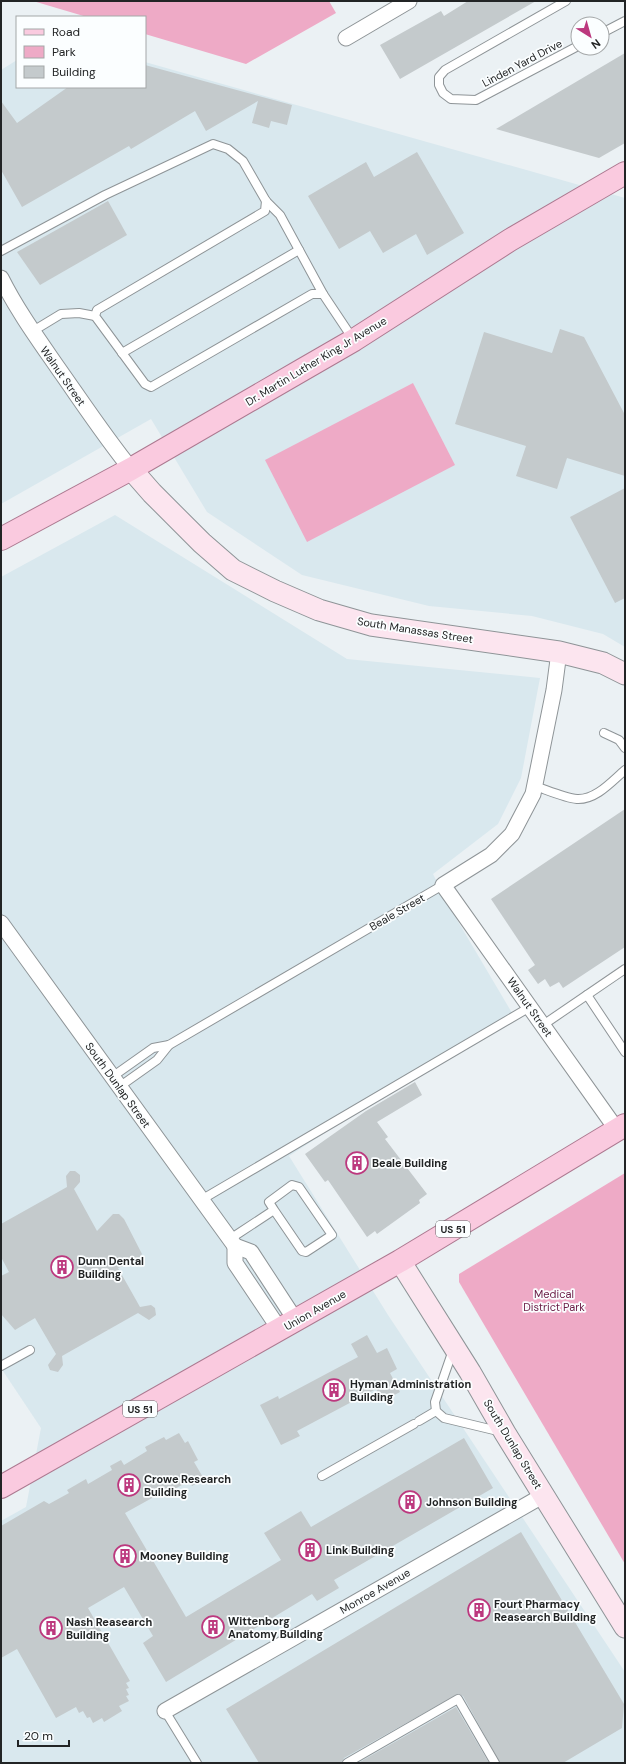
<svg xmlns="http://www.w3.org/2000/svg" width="626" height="1764" font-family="'DM Sans',sans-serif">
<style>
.built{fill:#d9e8ee}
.green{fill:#eeaac6}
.building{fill:#c4cacc}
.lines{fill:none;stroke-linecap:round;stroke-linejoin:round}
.lane-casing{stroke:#8e9497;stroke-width:10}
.street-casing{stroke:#8e9497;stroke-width:17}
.secondary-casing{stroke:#8e9497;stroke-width:23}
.primary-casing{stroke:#ac7990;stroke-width:24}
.lane{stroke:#fff;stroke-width:8}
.street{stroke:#fff;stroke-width:15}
.secondary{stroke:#fce5ef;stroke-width:21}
.primary{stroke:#facadf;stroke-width:22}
.labels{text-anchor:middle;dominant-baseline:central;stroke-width:3.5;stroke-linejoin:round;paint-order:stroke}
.shield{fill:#fbfeff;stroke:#636566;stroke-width:1}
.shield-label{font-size:10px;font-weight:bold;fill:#222425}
.street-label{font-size:11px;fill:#222425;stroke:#fbfeff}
.poi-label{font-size:11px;font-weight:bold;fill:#222425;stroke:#fbfeff;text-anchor:start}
.park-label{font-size:11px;fill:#6a1b45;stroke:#fbfeff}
</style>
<rect width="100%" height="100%" fill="#ebf1f4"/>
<g class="built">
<polygon points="17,60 17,87 145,87 145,62 625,198 625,647 603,634 532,616 429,606 302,575 207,512 151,419 1,504 1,70"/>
<polygon points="115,515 347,659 540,678 521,778 498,824 433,874 450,908 512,1013 289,1156 388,1315 625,1672 625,1763 1,1763 1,1521 26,1507 41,1428 1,1368 1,577"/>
</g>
<g class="green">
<polygon points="33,1 329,1 336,13 246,64 145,34 145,17 87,17"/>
<polygon points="413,383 455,465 307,542 265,460"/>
<polygon points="625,1173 625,1564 459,1282 459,1274"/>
</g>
<g class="building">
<polygon points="468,1 536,1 400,79 380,45 441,11 444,16"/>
<polygon points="625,53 625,143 599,158 496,129"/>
<polygon points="145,65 292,105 287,125 271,121 269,128 252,123 258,101 206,131 195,111 131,149 129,146 22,207 1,170 1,101 17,123 68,87 145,87"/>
<polygon points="417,152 464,233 427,255 416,234 383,253 370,231 339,249 308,196 366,162 374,177"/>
<polygon points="108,201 127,235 40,285 17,252"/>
<polygon points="560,329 584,337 625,415 625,476 567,458 557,489 516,476 526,446 455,424 484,332 552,353"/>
<polygon points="625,488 625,598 615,603 570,517"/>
<polygon points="625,809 625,947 563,988 559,982 550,987 545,979 538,984 528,970 535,965 491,899"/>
<polygon points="415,1082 422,1095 377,1122 388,1137 385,1139 427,1194 419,1200 420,1203 377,1234 375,1231 367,1237 328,1180 325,1182 305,1154 366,1111"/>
<polygon points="70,1171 75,1171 80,1175 80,1182 74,1189 97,1231 113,1214 119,1214 124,1219 142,1254 136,1261 118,1268 140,1307 151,1305 155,1308 156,1315 149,1320 138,1313 62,1356 63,1365 58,1372 50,1370 48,1365 56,1354 35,1318 15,1330 1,1314 1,1276 9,1272 1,1257 1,1224 67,1187 66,1176"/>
<polygon points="367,1335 377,1353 387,1348 397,1369 390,1373 400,1392 383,1401 376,1389 297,1431 300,1436 281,1445 260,1405 278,1396 279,1399 358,1357 351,1344"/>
<polygon points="179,1433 185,1443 188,1441 198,1460 194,1462 204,1479 192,1486 189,1481 171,1491 170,1488 125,1513 186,1617 281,1560 264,1533 301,1511 311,1527 464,1438 493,1488 334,1580 339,1588 317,1601 312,1594 166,1682 143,1643 153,1636 124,1587 88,1608 130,1681 126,1683 129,1688 126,1689 129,1695 126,1696 129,1701 119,1706 122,1711 104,1722 102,1718 93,1723 90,1717 87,1718 83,1711 79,1713 76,1707 56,1718 17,1649 1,1658 1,1526 44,1501 49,1504 69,1493 67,1490 86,1479 88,1484 112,1470 110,1466 121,1460 124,1465 147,1451 145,1447 164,1437 166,1440"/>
<polygon points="521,1532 624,1704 622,1728 563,1763 500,1763 463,1696 458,1694 344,1758 342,1763 259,1763 226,1709"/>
<polygon points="456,1707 489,1763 358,1763"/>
</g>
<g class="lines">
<g class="lane-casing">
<g id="lane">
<polyline points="566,1 445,70 439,77 439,85 443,93 451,99 476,100 578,46"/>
<polyline points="602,33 625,21"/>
<polyline points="266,201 265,211 97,310 95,316 145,384 151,387 312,294 323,294 353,339"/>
<polyline points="1,251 105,195 213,144 228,149 243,161 266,201 280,215 323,294"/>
<polyline points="33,331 61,314 79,313 95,316"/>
<polyline points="122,353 299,250"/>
<polyline points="604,733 619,740 625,748"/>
<path d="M535,786C547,790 565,798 577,799C596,800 612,781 625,770"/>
<polyline points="587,995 625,1052"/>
<polyline points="543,1025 625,969"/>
<polyline points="112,1077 153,1048 169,1045 443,885"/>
<polyline points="119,1087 157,1060 169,1045"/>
<polyline points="201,1200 530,1007"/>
<polyline points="230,1239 274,1210 302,1251 306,1252 332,1235 299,1187 292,1185 269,1202 274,1210"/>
<polyline points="453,1350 435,1402 436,1411 444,1418 502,1432"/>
<polyline points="1,1366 30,1350"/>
<polyline points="419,1421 436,1411"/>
<polyline points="322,1476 414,1424"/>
<polyline points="165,1711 197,1763"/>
<polyline points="347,1763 458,1699 495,1763"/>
</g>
</g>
<g class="street-casing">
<g id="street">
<polyline points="346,38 409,1"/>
<path d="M1,278C17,310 38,339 58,368C82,402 105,437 131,469"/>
<polyline points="559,652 554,690 533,794 512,834 491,855 443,885 617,1130"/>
<polyline points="1,923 235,1246 251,1252 296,1321"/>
<polyline points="235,1246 235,1263 280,1330"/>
<polyline points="165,1711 544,1495"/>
</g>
</g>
<g class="secondary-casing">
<g id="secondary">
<polyline points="131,469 152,493 202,543 233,570 275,591 319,610 371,625 559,652 603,663 625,674"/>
<polyline points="400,1261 470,1372 505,1433 625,1627"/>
</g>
</g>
<g class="primary-casing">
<g id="primary">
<polyline points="1,539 131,469 302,370 354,340 510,240 625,173"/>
<polyline points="1,1487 400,1261 625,1125"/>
</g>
</g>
<use href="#lane" class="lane"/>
<use href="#street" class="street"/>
<use href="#secondary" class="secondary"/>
<use href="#primary" class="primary"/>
</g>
<defs>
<g id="building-ring" transform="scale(1.15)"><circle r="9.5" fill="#fbfeff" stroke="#bc387e" stroke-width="1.5"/><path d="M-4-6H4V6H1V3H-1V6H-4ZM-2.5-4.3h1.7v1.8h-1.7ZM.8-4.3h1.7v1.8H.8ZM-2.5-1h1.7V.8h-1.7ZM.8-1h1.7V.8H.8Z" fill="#bc387e"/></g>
</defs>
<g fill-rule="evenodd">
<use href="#building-ring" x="357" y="1163"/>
<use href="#building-ring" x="62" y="1267"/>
<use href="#building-ring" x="334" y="1390"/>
<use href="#building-ring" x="129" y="1485"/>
<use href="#building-ring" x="410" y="1502"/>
<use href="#building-ring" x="310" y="1550"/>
<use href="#building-ring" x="125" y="1556"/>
<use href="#building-ring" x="479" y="1610"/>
<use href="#building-ring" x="213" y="1627"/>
<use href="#building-ring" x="51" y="1628"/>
</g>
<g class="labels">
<g class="shield">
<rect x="436" y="1221" width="34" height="16" rx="3"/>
<rect x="123" y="1401" width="34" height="16" rx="3"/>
</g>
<g class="shield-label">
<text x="453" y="1229">US 51</text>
<text x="140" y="1409">US 51</text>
</g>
<g class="street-label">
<text transform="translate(522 63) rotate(-28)">Linden Yard Drive</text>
<text transform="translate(316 361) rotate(-31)">Dr. Martin Luther King Jr Avenue</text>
<text transform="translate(63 376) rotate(55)">Walnut Street</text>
<text transform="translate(415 630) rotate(9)">South Manassas Street</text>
<text transform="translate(397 912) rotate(-30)">Beale Street</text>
<text transform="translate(530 1007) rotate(55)">Walnut Street</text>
<text transform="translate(118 1085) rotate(54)">South Dunlap Street</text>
<text transform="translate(315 1310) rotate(-30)">Union Avenue</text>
<text transform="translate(513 1444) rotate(59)">South Dunlap Street</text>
<text transform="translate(375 1591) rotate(-30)">Monroe Avenue</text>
</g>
<g class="poi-label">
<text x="372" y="1163">Beale Building</text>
<text x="78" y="1261">Dunn Dental<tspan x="78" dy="13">Building</tspan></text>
<text x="350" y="1384">Hyman Administration<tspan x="350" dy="13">Building</tspan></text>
<text x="144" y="1479">Crowe Research<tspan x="144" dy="13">Building</tspan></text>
<text x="426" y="1502">Johnson Building</text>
<text x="326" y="1550">Link Building</text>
<text x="140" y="1556">Mooney Building</text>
<text x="494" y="1604">Fourt Pharmacy<tspan x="494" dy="13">Reasearch Building</tspan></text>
<text x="228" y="1621">Wittenborg<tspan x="228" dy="13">Anatomy Building</tspan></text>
<text x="66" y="1622">Nash Reasearch<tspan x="66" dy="13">Building</tspan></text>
</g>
<g class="park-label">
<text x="554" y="1294">Medical<tspan x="554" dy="13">District Park</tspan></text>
</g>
</g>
<rect width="626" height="1764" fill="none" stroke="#222425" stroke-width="4"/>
<rect x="16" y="16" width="130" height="72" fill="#fbfeff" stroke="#a4a7a8"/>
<rect x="24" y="29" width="20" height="6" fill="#facadf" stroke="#a4a7a8"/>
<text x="52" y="36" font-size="12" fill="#222425">Road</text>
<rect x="24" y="46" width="20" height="12" fill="#eeaac6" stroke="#a4a7a8"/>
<text x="52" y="56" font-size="12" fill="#222425">Park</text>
<rect x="24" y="66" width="20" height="12" fill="#c4cacc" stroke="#a4a7a8"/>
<text x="52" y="76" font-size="12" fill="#222425">Building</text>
<g transform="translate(590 36) rotate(143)"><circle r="19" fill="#fbfeff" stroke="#a4a7a8"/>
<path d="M0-3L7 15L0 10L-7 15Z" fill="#bc387e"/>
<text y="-6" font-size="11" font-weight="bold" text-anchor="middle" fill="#222425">N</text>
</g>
<path d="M18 1740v6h51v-6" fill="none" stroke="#222425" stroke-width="2"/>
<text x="24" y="1740" font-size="12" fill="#222425" stroke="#fbfeff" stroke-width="3" paint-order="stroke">20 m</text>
</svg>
